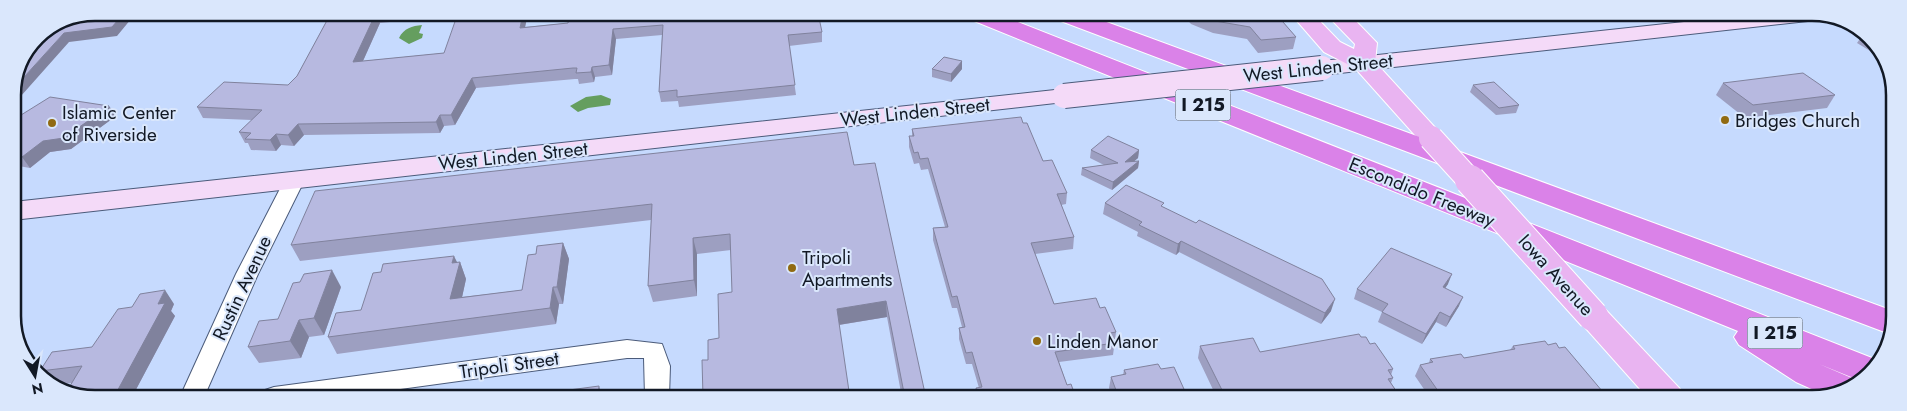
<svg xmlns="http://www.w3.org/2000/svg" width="1907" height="411" font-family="Jost,sans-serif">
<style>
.built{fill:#b8cff9}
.water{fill:#659e5f}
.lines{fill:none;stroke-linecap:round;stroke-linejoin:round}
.street-casing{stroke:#4b5b7a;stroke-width:2}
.secondary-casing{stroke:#4b5b7a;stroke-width:2}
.primary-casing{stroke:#fff;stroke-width:2}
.highway-casing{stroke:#fff;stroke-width:2}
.street{fill:#fff;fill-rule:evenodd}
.secondary{fill:#f4daf8;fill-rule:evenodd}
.primary{fill:#e9b4f1;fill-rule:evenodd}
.highway{fill:#da82e8;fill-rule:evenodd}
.secondary-bridge-casing{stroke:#4b5b7a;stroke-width:26;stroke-linecap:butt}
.primary-bridge-far1-casing{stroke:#fff;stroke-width:26;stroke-linecap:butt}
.primary-bridge-casing{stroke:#fff;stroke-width:32;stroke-linecap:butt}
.secondary-bridge{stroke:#f4daf8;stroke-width:24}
.primary-bridge-far1{stroke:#e9b4f1;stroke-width:24}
.primary-bridge{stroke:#e9b4f1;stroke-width:30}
.wall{fill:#9d9fc1}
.shaded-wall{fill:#80829d}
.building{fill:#b7b9e0;stroke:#80829d}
.poi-dot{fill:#916a11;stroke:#dae7fc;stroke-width:2}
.labels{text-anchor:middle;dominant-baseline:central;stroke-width:4;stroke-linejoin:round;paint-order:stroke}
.shield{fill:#dae7fc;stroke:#4e5766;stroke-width:1}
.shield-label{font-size:18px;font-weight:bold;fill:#121925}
.street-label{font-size:19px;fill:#121925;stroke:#dae7fc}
.poi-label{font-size:19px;fill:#121925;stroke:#dae7fc;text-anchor:start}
.rim{fill:none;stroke:#121925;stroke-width:2.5}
</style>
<rect width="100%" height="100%" fill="#c6dafe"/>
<polygon class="built" points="1771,390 1788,398 1731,397"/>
<g class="water">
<path d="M422,25L419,33L423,34L422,38L409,44L399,38C404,28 412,26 422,25Z"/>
<polygon points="601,95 611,99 610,105 588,108 578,112 570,106 586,97"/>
</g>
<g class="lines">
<g class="street-casing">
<g id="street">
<polygon points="294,175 301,177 304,181 258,274 204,397 180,397 236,274 284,181 287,177"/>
<polygon points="627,340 662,344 670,366 669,397 645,397 644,358 627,358 342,397 262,397 265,390 274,387"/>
</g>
</g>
<g class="secondary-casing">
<g id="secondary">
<polygon points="1758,14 1828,14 1825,19 1817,20 1322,75 1314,73 1310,68 1314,63 1322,61"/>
<polygon points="1064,89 1073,91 1076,96 1073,101 13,220 13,202"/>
</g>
</g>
<g class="primary-casing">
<g id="primary">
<polygon points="1291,14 1313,14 1340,42 1354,49 1355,44 1326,14 1349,14 1377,43 1375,62 1440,133 1444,138 1440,143 1431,146 1422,143 1355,68 1324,52"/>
<polygon points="1593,305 1604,308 1680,389 1685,398 1648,398 1582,324 1578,316 1582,308"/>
</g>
</g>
<g class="highway-casing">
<g id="highway">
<polygon points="964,13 995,13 1877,360 1866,378 1861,381 1819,364 1854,379 1856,383 1825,395 1796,382 1739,345 1734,337 1738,331 967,18"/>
<polygon points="1051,13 1082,13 1893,311 1893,332 1892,334 1882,331 1053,18"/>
</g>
</g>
<use href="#street" class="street"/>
<use href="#secondary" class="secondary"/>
<use href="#primary" class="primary"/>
<use href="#highway" class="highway"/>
<g class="secondary-bridge-casing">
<polyline id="secondary-bridge" points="1064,96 1322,68"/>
</g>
<g class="primary-bridge-far1-casing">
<polyline id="primary-bridge-far1" points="1431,138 1471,182"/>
</g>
<g class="primary-bridge-casing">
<polyline id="primary-bridge" points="1470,180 1593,316"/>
</g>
<use href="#secondary-bridge" class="secondary-bridge"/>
<use href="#primary-bridge-far1" class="primary-bridge-far1"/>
<use href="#primary-bridge" class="primary-bridge"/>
</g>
<g class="wall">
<polygon points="331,13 433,13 432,14 421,16 420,19 380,23 363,61 444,53 525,27 568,23 570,13 822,32 822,42 789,46 796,95 679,107 678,101 661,102 659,92 662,35 616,39 612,75 595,77 594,82 579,84 578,79 575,79 476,88 455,125 444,126 440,133 304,135 294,146 281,145 276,151 251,150 248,143 245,143 239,132 252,120 203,118 197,107 288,85 297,76"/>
<polygon points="1181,13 1276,14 1296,37 1293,49 1258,53 1247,39 1213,33 1191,24"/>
<polygon points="1864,33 1870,36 1882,58 1857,43"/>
<polygon points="932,69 962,69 951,82 932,77"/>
<polygon points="1723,83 1835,95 1827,108 1745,118 1716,95"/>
<polygon points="1473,85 1519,105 1516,113 1496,115 1470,92"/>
<polygon points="109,106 116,116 71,149 50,152 30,168 13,165 13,120"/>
<polygon points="1023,123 1043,161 1067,193 1066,204 1061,205 1074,237 1073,249 1035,254 1054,304 1100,308 1116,332 1113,355 1059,362 1067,385 1076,398 976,398 976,388 979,388 972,364 966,364 959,339 959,328 962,327 957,308 952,308 933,240 933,228 945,227 928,169 921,170 919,163 914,164 909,147 909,136 912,136 912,129"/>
<polygon points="1091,150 1139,150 1138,158 1134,161 1139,161 1138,168 1112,190 1081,175 1082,168 1104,165 1090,158"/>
<polygon points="854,165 926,398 902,398 887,317 839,325 708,360 719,338 732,292 731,250 697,254 697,296 653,302 648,286 651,220 300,261 291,245"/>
<polygon points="1105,203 1163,207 1331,311 1321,324 1179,252 1176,255 1137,236 1138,232 1103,214"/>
<polygon points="563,243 569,259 563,304 559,304 556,324 337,354 328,337 361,310 457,263 460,262 466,279 462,297 522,290 536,254"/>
<polygon points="1448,284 1445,288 1459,306 1446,327 1436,322 1422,344 1378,322 1382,312 1354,299 1357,289"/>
<polygon points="341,287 324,335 309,337 301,358 259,363 248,347 278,319"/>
<polygon points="174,304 171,311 175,316 132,397 79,397 72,383 56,385 47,380 40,371 92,347"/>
<polygon points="1361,337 1370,344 1393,369 1391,375 1393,378 1391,383 1401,398 1217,398 1198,358 1200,346 1260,352"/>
<polygon points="1548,345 1608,398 1430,398 1415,376 1420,365 1429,363 1430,359 1464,358 1510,350 1513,346"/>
<polygon points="1161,369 1188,398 1113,398 1109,388 1111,377 1123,375 1124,370"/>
</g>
<g class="shaded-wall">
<polygon points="124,13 136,13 117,36 69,42 13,105 13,90 14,88 64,33"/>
<polygon points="376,13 380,23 358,72 353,62"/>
<polygon points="417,13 420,13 421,16 420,19"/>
<polygon points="523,13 528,13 523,38 520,28"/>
<polygon points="613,29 616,39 612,75 609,65"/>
<polygon points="962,61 962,69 951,82 951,74"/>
<polygon points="592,67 595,77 594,82 591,72"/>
<polygon points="472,78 476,88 455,125 451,115"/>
<polygon points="109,106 116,116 71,149 50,152 30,168 22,157 43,141"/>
<polygon points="440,115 444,126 440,133 436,122"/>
<polygon points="298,124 304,135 294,146 288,135"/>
<polygon points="276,134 281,145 276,151 270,140"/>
<polygon points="1139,150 1138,158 1124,170 1125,162"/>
<polygon points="1139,161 1138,168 1112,190 1113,182"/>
<polygon points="693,238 697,254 697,296 694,280"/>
<polygon points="1181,241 1179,252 1176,255 1178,244"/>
<polygon points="563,243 569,259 563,304 557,287"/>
<polygon points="454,256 459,266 460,262 466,279 458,316 450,299 452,263"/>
<polygon points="332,270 341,287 324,335 314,318"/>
<polygon points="1452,274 1448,284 1439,297 1443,287"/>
<polygon points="553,287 559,304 556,324 550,308"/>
<polygon points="165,290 174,304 171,311 175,316 132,397 114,397 158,304"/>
<polygon points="1463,297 1459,306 1446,327 1450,317"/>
<polygon points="1335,299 1331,311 1321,324 1325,313"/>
<polygon points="886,301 887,317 838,325 837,309"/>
<polygon points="1440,312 1436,322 1422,344 1426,334"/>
<polygon points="299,320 309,337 301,358 290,341"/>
<polygon points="599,386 602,397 598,397"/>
</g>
<g class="building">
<polygon points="95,12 124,13 112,27 64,33 14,88 33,44 42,34"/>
<polygon points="331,13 376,13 353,62 444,53 458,13 523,13 520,28 568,23 570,13 818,13 822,32 788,35 795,85 677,97 677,90 659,92 663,25 613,29 609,65 592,67 591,72 576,73 577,68 573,68 472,78 451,115 440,115 436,122 298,124 288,135 276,134 270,140 245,139 251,133 239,132 262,110 197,107 224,82 288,85 297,76"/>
<polygon points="1197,13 1276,14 1296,37 1261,40 1250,27 1215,21"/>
<polygon points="944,57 962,61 951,74 932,69"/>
<polygon points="1803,73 1835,95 1753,105 1723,83"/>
<polygon points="1494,82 1519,105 1499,108 1473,85"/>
<polygon points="50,97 109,106 64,138 43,141 22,157 13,156 13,120"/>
<polygon points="1021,117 1023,123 1027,123 1043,161 1052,160 1067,193 1057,194 1074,237 1031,243 1054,304 1096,298 1100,308 1105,307 1116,332 1110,333 1114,343 1055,352 1067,385 1071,384 1076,398 978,398 976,388 982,387 972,352 966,353 959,328 965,327 957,296 952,297 933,228 948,227 928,158 920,159 918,152 914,153 909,136 914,136 912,129"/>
<polygon points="847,132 854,165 875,163 926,398 905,398 886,301 837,309 850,398 703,397 702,360 708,360 708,340 719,338 718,294 732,292 730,234 693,238 694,280 648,286 652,204 291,245 315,191"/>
<polygon points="1108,136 1139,150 1125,162 1139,161 1113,182 1082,168 1118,163 1091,150"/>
<polygon points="1126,185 1164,203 1161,206 1196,223 1199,220 1322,279 1335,299 1325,313 1181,241 1178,244 1139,225 1142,222 1105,203"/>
<polygon points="563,243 557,287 553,287 550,308 328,337 336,313 361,310 373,273 381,272 383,264 454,256 452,263 460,262 450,299 522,290 528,255 536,254 537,246"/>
<polygon points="1391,248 1452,274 1443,287 1463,297 1450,317 1440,312 1426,334 1382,312 1388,304 1357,289"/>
<polygon points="332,270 314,318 299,320 290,341 248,347 259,321 278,319 293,283 300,282 304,274"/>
<polygon points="165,290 158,304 165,303 114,397 79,397 67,391 82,366 40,371 52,352 92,347 118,309 132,307 140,294"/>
<polygon points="1359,334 1361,337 1366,337 1370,344 1375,343 1393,369 1388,370 1393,378 1388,379 1401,398 1226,398 1200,346 1253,338 1260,352"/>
<polygon points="1545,341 1548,345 1556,343 1559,348 1565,347 1608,398 1443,398 1420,365 1433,362 1430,359 1461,354 1464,358 1515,349 1513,346"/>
<polygon points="1158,364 1161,369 1174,367 1188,398 1119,398 1111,377 1126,374 1124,370"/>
<polygon points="599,386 598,397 502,397 524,394 524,396"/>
</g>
<g class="poi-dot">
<circle cx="1725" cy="120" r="5"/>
<circle cx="52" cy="123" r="5"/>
<circle cx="792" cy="268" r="5"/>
<circle cx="1037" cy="341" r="5"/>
</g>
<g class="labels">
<g class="shield">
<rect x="1175.5" y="89.5" width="55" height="31" rx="4"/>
<rect x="1747.5" y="317.5" width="55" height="31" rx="4"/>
</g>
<g class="shield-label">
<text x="1203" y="105">I 215</text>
<text x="1775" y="333">I 215</text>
</g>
<g class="street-label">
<text transform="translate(1318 68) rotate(-6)">West Linden Street</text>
<text transform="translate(915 112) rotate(-6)">West Linden Street</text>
<text transform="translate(513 156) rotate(-6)">West Linden Street</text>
<text transform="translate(1422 192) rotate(22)">Escondido Freeway</text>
<text transform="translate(1556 275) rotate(48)">Iowa Avenue</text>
<text transform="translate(242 288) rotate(-65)">Rustin Avenue</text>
<text transform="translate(509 365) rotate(-8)">Tripoli Street</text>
</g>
<g class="poi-label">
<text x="62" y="112">Islamic Center<tspan x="62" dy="22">of Riverside</tspan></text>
<text x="1735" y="120">Bridges Church</text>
<text x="802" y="257">Tripoli<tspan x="802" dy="22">Apartments</tspan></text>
<text x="1047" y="341">Linden Manor</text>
</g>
</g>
<path d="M0 0H1907V411H0ZM95 21H1812A74 74 0 0 1 1886 95V316A74 74 0 0 1 1812 390H95A74 74 0 0 1 21 316V95A74 74 0 0 1 95 21Z" fill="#dae7fc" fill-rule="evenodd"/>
<path class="rim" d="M95 21H1812A74 74 0 0 1 1886 95V316A74 74 0 0 1 1812 390H95A74 74 0 0 1 21 316V95A74 74 0 0 1 95 21Z"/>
<g transform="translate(35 376) rotate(169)" stroke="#dae7fc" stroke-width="4" paint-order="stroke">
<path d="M0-4L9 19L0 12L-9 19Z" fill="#121925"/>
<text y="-8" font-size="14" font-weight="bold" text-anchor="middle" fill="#121925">N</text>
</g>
</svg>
